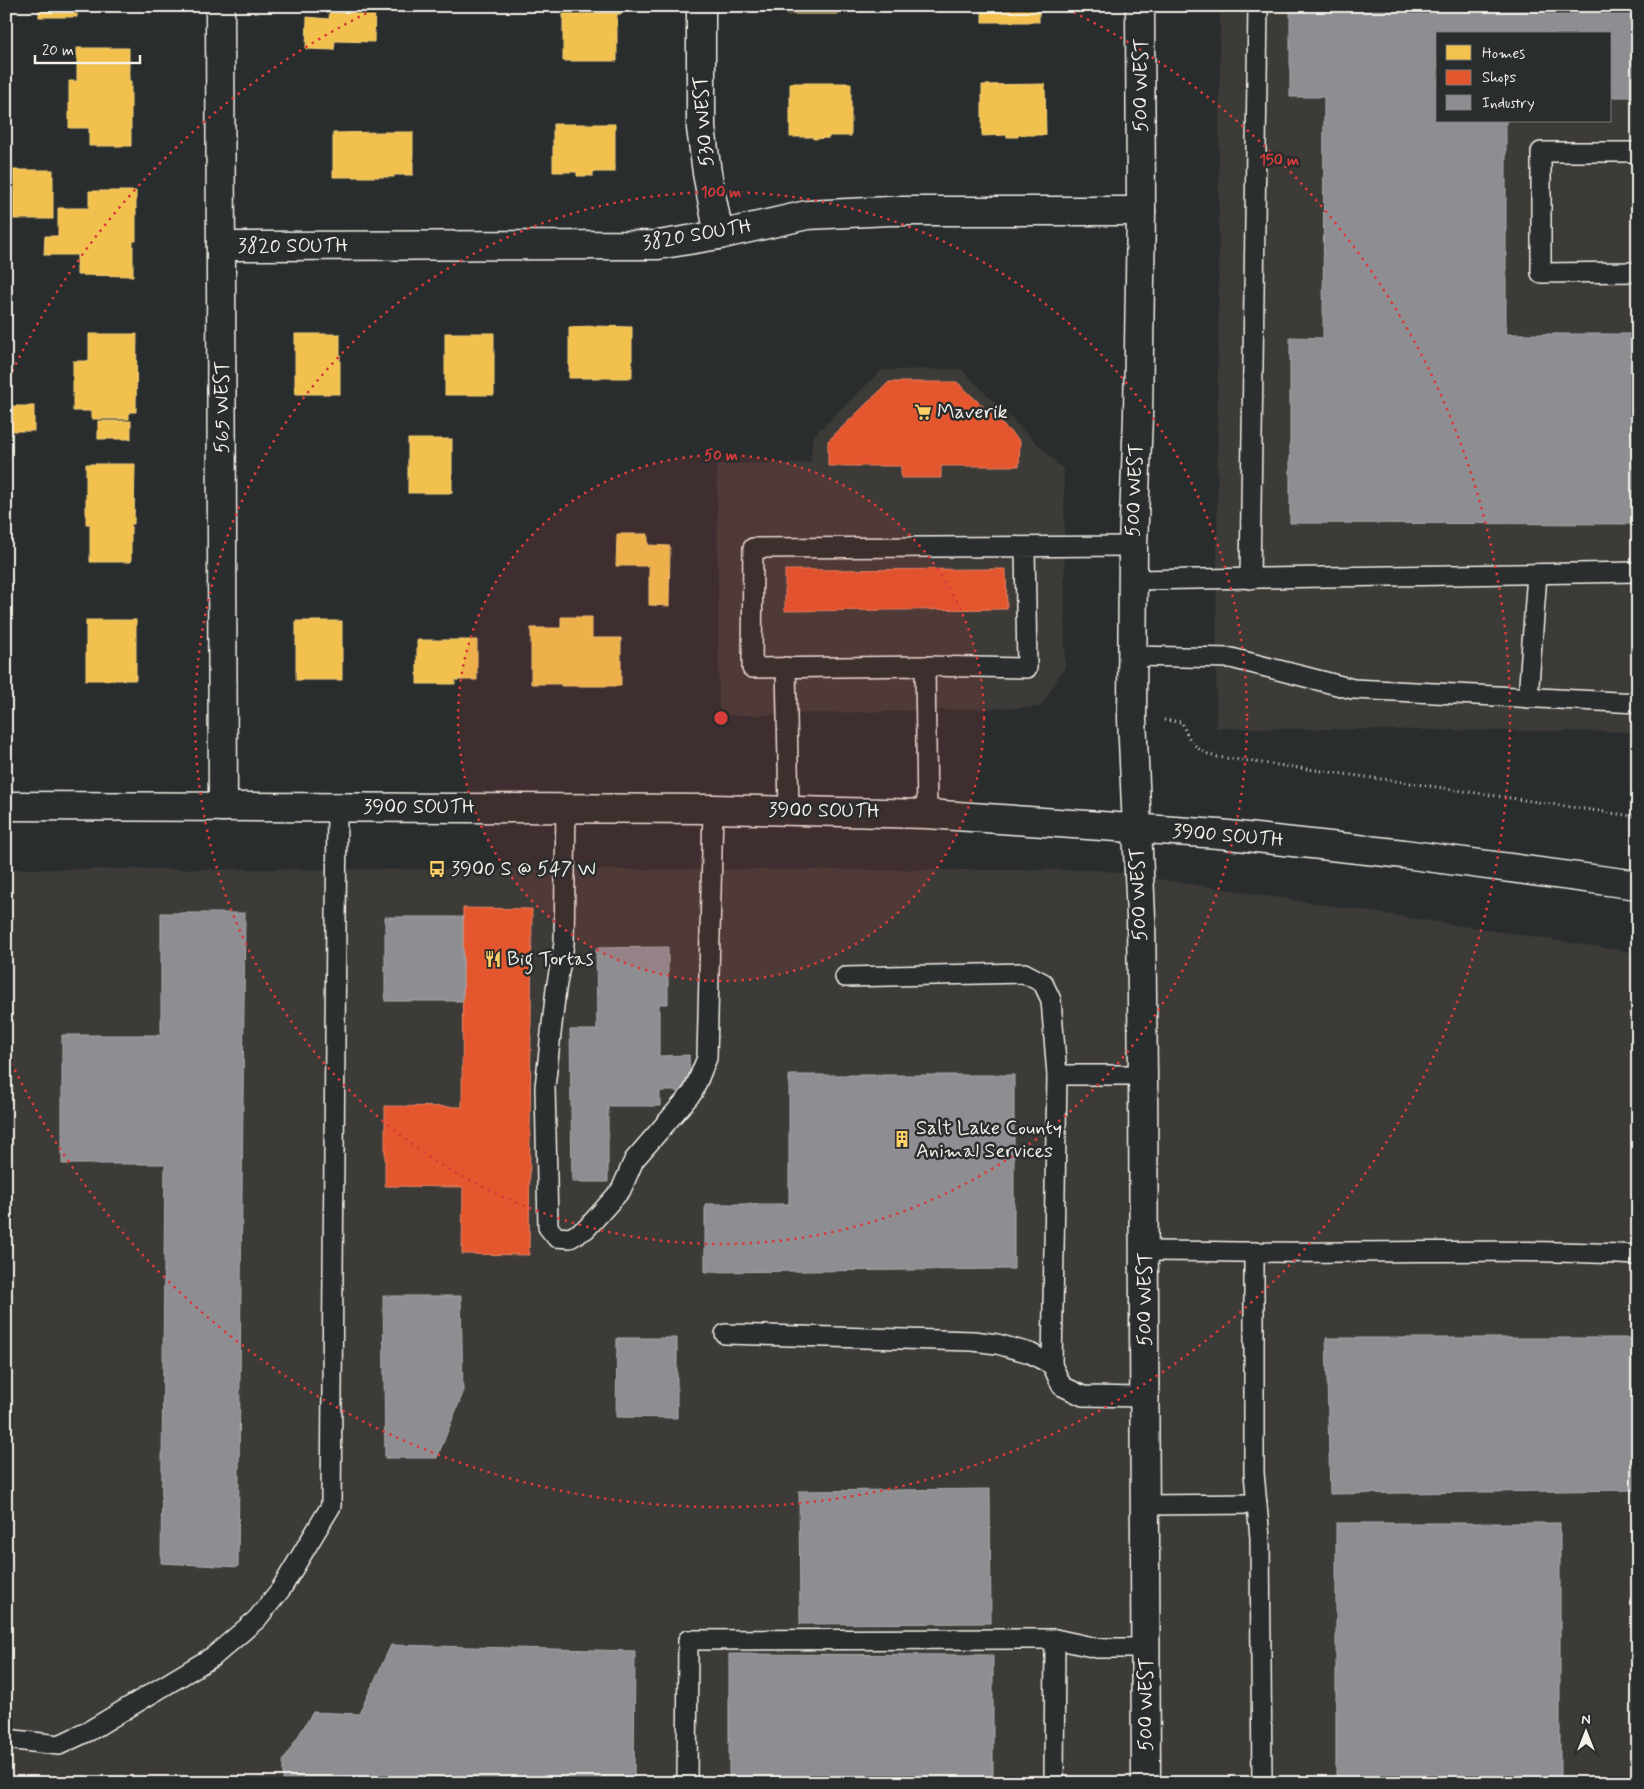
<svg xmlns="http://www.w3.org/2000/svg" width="1644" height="1789" font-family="Mynerve,sans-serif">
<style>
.built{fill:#3c3a38;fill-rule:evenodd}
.homes{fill:#f2c14e;stroke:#f3cf7c}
.shops{fill:#e4572e;stroke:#e98566}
.industry{fill:#8d8d92;stroke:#acabac}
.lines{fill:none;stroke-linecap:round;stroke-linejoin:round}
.service-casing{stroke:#f4f1e8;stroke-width:22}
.minor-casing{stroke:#f4f1e8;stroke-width:31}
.secondary-casing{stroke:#f4f1e8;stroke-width:31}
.path{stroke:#f4f1e8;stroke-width:3;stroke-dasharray:1 4;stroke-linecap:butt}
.service{stroke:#2a2d2e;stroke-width:19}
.minor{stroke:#2a2d2e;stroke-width:28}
.secondary{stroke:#2a2d2e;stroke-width:28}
.ring{fill:none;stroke:#d93c3b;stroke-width:2.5;stroke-dasharray:2.5 5}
.labels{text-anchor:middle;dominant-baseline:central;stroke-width:5;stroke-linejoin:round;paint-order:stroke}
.street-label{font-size:20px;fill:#f4f1e8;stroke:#2a2d2e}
.poi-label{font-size:20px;fill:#f4f1e8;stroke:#2a2d2e;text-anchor:start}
.centre{fill:#d93c3b;stroke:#2a2d2e;stroke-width:2.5}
.ring-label{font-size:15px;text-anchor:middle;font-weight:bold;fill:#d93c3b;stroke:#2a2d2e;stroke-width:5;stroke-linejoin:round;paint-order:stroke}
</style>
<rect width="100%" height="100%" fill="#2a2d2e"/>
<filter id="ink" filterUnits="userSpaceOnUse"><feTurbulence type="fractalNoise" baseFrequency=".02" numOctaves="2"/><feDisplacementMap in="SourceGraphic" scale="10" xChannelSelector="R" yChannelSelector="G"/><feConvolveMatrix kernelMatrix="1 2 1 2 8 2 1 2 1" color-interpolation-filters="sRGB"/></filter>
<g filter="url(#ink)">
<g class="built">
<path d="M1220,6H1638V732L1216,728ZM1438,34H1610V121H1438Z"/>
<polygon points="961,369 1064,470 1065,667 1040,707 719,716 717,464 810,463 813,436 882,370"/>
<polygon points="6,869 1099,870 1638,953 1638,1783 6,1783"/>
</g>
<g class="homes">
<rect x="39" y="6" width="38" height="11"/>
<polygon points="330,6 375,6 374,42 335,41 334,50 306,49 307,17 329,19"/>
<polygon points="520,6 621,6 621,14 617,14 617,61 563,61 563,8 520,8"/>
<rect x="786" y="6" width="52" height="8"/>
<rect x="982" y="6" width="57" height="16"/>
<polygon points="77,48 129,48 129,81 131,81 131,146 89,146 89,128 69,128 69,81 77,81"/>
<polygon points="790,83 851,83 851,136 829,136 829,138 813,139 813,137 790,137"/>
<polygon points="1045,84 1046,135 1018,135 1018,137 1007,137 1007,135 982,136 982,85"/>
<polygon points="553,124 615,124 615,172 593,172 593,176 577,176 577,172 553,172"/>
<polygon points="382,132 413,132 413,175 394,175 394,177 333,177 333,133"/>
<rect x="13" y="170" width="40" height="49"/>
<polygon points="89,191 136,191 136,241 133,241 133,276 77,275 77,255 44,255 45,236 58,236 58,208 89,208"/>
<polygon points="593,326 632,327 632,378 569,378 569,327"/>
<rect x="445" y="333" width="49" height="62"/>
<polygon points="89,334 137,334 136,412 129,412 129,419 91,419 91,412 89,411 73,411 73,361 89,361"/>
<rect x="295" y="334" width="45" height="60"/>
<rect x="6" y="406" width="28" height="25"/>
<rect x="98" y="421" width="33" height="18"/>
<rect x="408" y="439" width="44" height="54"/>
<polygon points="86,464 135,464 134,524 131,524 131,562 90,562 90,524 86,524"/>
<polygon points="617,534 648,534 648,545 670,546 669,606 649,605 649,566 616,566"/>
<polygon points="561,617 592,617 592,638 621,638 621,686 561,686 561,684 531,684 531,628 561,628"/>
<rect x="86" y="620" width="50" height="60"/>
<rect x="296" y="621" width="46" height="59"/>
<polygon points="417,640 477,640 477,680 455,680 455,684 417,684"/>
</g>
<g class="shops">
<polygon points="889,382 957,382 1020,441 1019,466 941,466 941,478 901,478 901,466 828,466 828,441"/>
<polygon points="1006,569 1007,609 785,611 785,570"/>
<polygon points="463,908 532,909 529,1255 462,1254 463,1187 385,1186 385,1106 462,1107"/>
</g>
<g class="industry">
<polygon points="1290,6 1638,6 1638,97 1610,97 1610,34 1438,34 1438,121 1506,121 1506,334 1638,334 1638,524 1290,523 1290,337 1323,338 1324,97 1290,97"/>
<polygon points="161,913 245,913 238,1567 161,1563 165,1164 62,1164 62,1035 161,1035"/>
<rect x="385" y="917" width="78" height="84"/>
<polygon points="668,947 668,1004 659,1004 659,1056 689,1055 690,1091 660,1091 660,1106 608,1106 608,1182 572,1182 570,1030 597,1030 596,948"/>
<polygon points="789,1075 1014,1075 1014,1269 705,1272 705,1204 789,1204"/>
<polygon points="383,1296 461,1296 463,1393 437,1458 385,1458"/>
<polygon points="617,1338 677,1338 677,1418 616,1417"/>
<polygon points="1326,1338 1638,1338 1638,1490 1330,1494"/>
<polygon points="990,1489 991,1623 800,1624 799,1491"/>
<rect x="1336" y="1523" width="224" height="260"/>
<polygon points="391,1645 635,1651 634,1783 283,1783 283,1761 313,1712 359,1714"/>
<polygon points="729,1654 993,1655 993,1783 729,1783"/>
</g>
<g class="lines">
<g class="service-casing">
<g id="service">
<polyline points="1638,152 1541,152 1541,273 1638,272"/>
<polyline points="1025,547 1027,668 925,666 752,668 753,548 1133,546"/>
<polyline points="1250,579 1258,6"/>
<polyline points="1133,580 1638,572"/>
<polyline points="1133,656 1231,658 1353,689 1638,703"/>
<polyline points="925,666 927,814"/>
<polyline points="786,667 789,810"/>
<polyline points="1528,698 1537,574"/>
<polyline points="566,807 564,944 556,989 545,1087 548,1227 556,1237 570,1238 586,1229 621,1190 634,1160 693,1092 707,1058 713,809"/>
<polyline points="845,977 1024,973 1043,983 1051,1000 1057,1075 1052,1365"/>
<polyline points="1057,1075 1143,1075"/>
<path d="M1145,1251C1210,1251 1276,1253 1342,1252C1441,1252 1539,1249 1638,1255"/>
<polyline points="1254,1252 1254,1473 1260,1538 1262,1783"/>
<polyline points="725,1334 973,1341 997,1344 1030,1353 1052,1365 1062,1386 1083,1396 1145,1397"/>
<polyline points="1145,1505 1257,1504"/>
<polyline points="6,1739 59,1745 89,1731 214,1656 257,1619 281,1589 331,1506 337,807"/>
<polyline points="687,1783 688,1640 1055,1639 1097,1648 1145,1648"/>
<polyline points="1054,1783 1055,1639"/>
</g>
</g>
<g class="minor-casing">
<g id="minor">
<polyline points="220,6 223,807"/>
<polyline points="701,6 701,128 707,173 719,235"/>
<polyline points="221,246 658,245 719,235 807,215 889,211 1141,211"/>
</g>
</g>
<g class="secondary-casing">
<g id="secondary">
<polyline points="1140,6 1141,211 1138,416 1133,546 1132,718 1141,917 1143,1075 1146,1783"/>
<polyline points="6,806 713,809 927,814 1219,834 1404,854 1638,885"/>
</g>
</g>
<path class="path" d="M1164,720L1182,722C1188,741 1198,753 1218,757L1403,782L1638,817"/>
<use href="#service" class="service"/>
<use href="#minor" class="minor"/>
<use href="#secondary" class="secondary"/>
</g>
</g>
<circle cx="721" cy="718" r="263" fill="#d93c3b" fill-opacity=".12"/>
<g class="ring">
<circle cx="721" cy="718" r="263"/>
<circle cx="721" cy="718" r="526"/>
<path d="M9 378A789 789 0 0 1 375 9M1067 9A789 789 0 1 1 9 1058"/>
</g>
<defs>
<g id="supermarket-bare" transform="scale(1.35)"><path d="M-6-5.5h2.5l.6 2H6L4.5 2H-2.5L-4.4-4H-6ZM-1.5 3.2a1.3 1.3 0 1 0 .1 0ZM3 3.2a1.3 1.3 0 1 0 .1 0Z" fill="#ffd166" stroke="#2a2d2e" stroke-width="2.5" paint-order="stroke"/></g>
<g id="bus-bare" transform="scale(1.35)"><path d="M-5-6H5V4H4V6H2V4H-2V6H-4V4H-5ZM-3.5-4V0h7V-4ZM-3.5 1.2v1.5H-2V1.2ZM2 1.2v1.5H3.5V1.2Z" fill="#ffd166" stroke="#2a2d2e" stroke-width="2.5" paint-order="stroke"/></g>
<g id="restaurant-bare" transform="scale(1.35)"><path d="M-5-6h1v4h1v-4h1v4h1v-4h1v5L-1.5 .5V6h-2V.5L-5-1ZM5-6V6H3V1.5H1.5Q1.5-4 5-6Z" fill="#ffd166" stroke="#2a2d2e" stroke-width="2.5" paint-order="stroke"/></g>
<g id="building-bare" transform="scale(1.35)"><path d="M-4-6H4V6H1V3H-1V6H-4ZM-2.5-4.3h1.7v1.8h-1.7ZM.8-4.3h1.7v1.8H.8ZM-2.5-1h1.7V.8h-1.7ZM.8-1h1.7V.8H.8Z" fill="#ffd166" stroke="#2a2d2e" stroke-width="2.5" paint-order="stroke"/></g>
</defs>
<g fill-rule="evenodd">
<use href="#supermarket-bare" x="923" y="412"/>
<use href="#bus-bare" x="437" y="869"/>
<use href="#restaurant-bare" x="493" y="959"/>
<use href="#building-bare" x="902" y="1139"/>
</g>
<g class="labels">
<g class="street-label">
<text transform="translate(1141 85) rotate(-90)">500 WEST</text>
<text transform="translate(704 121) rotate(-94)">530 WEST</text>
<text transform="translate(697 235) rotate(-9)">3820 SOUTH</text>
<text x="293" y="246">3820 SOUTH</text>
<text transform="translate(222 407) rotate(-90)">565 WEST</text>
<text transform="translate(1135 490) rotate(-88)">500 WEST</text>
<text x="419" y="807">3900 SOUTH</text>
<text transform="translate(824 811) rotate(1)">3900 SOUTH</text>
<text transform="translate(1228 836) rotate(5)">3900 SOUTH</text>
<text transform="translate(1139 894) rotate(-92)">500 WEST</text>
<text transform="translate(1145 1299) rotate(-90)">500 WEST</text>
<text transform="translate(1146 1704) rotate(-90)">500 WEST</text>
</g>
<g class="poi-label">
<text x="937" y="412">Maverik</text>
<text x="451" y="869">3900 S @ 547 W</text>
<text x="507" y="959">Big Tortas</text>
<text x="916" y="1128">Salt Lake County<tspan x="916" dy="23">Animal Services</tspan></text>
</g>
</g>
<circle cx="721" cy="718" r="8" class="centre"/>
<g class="ring-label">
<text x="1279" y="165">150 m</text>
<text x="721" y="197">100 m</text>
<text x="721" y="460">50 m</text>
</g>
<rect width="1644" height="1789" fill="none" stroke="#2a2d2e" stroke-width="25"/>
<rect x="12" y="12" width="1619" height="1764" fill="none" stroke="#f4f1e8" stroke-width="2" filter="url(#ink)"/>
<rect x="1436" y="32" width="175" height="90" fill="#2a2d2e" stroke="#7b7b78"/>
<rect x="1446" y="45" width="25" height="15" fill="#f2c14e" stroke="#7b7b78"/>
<text x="1482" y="58" font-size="15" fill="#f4f1e8">Homes</text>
<rect x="1446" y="70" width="25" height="15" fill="#e4572e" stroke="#7b7b78"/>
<text x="1482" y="82" font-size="15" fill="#f4f1e8">Shops</text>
<rect x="1446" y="95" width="25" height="15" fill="#8d8d92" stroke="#7b7b78"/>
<text x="1482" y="108" font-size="15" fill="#f4f1e8">Industry</text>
<g transform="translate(1586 1732)" stroke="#2a2d2e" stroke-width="4" paint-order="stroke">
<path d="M0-4L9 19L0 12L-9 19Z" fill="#f4f1e8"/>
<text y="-8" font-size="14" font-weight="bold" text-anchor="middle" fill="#f4f1e8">N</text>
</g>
<path d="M35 55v8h105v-8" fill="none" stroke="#f4f1e8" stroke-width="2.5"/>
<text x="42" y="55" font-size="15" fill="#f4f1e8" stroke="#2a2d2e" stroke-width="4" paint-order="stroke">20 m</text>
</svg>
